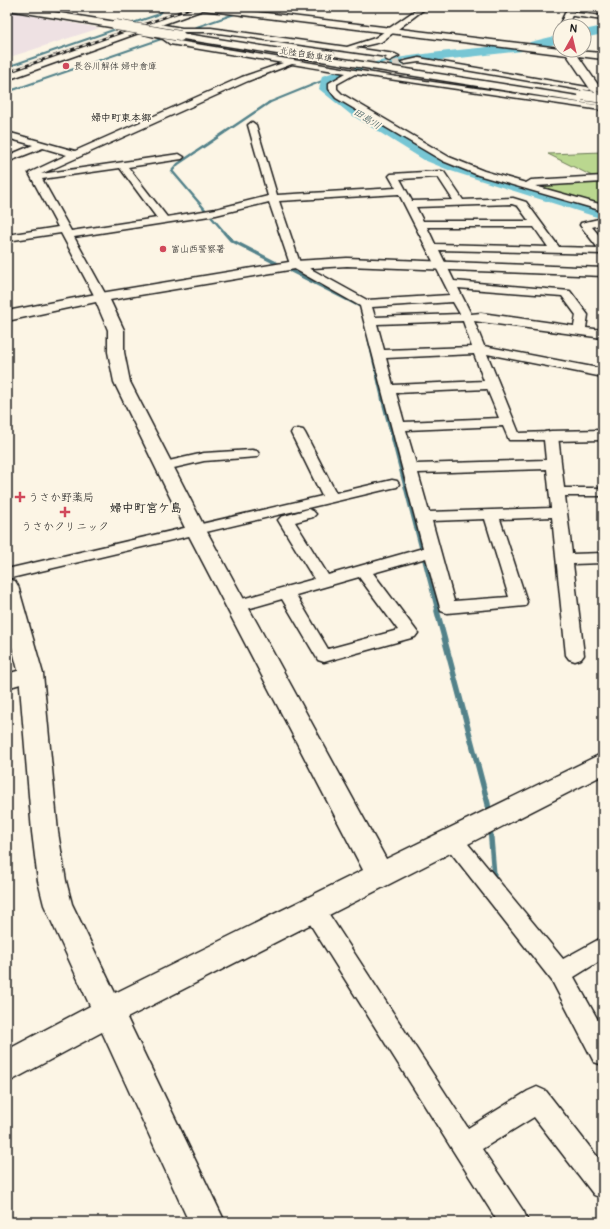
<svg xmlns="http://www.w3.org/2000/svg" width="610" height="1229" font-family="Pangolin,'Klee One',sans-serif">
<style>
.built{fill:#eee1e3}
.green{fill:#bad78f;stroke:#6b7a56}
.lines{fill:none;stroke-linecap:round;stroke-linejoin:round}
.stream-far4{stroke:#53828a;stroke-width:2}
.stream-far3{stroke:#53828a;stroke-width:2.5}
.stream-far2{stroke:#53828a;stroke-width:3.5}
.stream-far1{stroke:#53828a;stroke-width:4.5}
.stream{stroke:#53828a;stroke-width:5.5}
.river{fill:#77c6d4;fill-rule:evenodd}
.street-tunnel{stroke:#dad4c7;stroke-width:7;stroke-dasharray:7 3.5;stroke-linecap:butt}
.street-casing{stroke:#1c1c1c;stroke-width:3}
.secondary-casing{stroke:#1c1c1c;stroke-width:3}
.highway-casing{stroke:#1c1c1c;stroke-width:3}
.street{fill:#fcf5e5;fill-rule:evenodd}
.secondary{fill:#fcf5e5;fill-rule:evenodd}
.highway{fill:#fcf5e5;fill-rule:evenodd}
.rail-casing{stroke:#1c1c1c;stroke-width:2}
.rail{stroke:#fcf5e5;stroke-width:1.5;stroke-dasharray:4;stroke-linecap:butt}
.highway-bridge-casing{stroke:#1c1c1c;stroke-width:11;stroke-linecap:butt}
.highway-bridge{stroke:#fcf5e5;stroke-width:10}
.poi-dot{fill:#d1495b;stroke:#fcf5e5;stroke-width:1.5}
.labels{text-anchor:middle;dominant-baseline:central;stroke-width:4;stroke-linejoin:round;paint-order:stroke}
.far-street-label{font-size:9px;fill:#1c1c1c;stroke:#fcf5e5}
.far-poi-label{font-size:9px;fill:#1c1c1c;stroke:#fcf5e5;text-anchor:start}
.far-neighbourhood-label{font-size:10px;font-weight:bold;fill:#1c1c1c;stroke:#fcf5e5}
.far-water-label{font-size:10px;font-style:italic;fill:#3c585c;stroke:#fcf5e5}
.poi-label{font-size:11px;fill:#1c1c1c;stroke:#fcf5e5;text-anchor:start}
.neighbourhood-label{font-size:12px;font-weight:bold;fill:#1c1c1c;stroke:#fcf5e5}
</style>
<rect width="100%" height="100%" fill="#fcf5e5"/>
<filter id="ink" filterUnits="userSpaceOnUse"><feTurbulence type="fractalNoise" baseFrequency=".025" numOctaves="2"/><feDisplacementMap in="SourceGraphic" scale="8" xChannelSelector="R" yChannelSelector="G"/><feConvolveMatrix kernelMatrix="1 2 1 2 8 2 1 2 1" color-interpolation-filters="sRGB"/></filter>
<g filter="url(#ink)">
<polygon class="built" points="7,11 100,28 7,58"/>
<g class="green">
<polygon points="602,152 603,178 596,178 548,154"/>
<polygon points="599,181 603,182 603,207 529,186"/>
</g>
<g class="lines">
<g class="stream-far4">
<polyline points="127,25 157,15 163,10 162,7"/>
<polyline points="188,30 255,7"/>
<polyline points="7,67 119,28"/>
<polyline points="7,92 167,37"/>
<polyline points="268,103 327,79"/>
</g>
<polyline class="stream-far3" points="225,233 172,171 178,164 270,102"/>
<g class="stream-far2">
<polyline points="224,232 231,240 362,307 362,311"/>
<polyline points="369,339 383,400"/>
</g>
<polyline class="stream-far1" points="383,399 438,612"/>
<g class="stream">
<polyline points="437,611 488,804 489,816"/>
<polyline points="490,827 494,876"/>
</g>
<g class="river">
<polygon points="603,26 603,34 584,38 584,30"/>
<polygon points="551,37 555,38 557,41 555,44 534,49 528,45 530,42"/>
<path d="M518,44L524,48L522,51L398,65L355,74L333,81V88L360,108L434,154L463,165L603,208V219L451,171L424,160L350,114L319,89L322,76C386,55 452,51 518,44Z"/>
</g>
<g class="street-tunnel">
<polyline points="7,10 17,7"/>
<polyline points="300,59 335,51"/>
<polyline points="347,67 374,62"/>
<polyline points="362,70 405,62"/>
</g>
<g class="street-casing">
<g id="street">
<polygon points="256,7 266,7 243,15 240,13"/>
<polygon points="420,7 427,7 381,42 355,48 395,54 399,56 389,61 385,59 387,57 211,32 182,32 150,25 153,23 182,28 211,28 347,47 375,38"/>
<polygon points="568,12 603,16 603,20 566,15 565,14"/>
<path d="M146,31L167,36L172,40L397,77L603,106V110H601L355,74L337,84V89L342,94L449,157L484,171L526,183L531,180L603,176V182L535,186L603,205V211L478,175L443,161L336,98L329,89V83L346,73L292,64L248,81L41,174L179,154L184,157L182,159L128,167L167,217L216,209L268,196L248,125L252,122L256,125L277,195L396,188L389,176L391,174L441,171L444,172L463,200L513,198L526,202L559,247L598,248L580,225L581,223L603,218V224L592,227L603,240V254L439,250L454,281L570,291L588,315L586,328L603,330V338L474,321L484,346L603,369V377L487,354L519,433L551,432L556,433L558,436L564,488H603V496H565L572,554L603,553V563L573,564L584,655L581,659L575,661L569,659L566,655L552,517L500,519L527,602L525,606L447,613L441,611L426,558L373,573L418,633L415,637L324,662L318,660L282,599L237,612L231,610L229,606L231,602L314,579L278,520L281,517L308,509L313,511L316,514L313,517L295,522L328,575L423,548L360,306L291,267L269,202L216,215L74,237L107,297L101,300L95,297L61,233L7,241V235L58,227L29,173L67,155L43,148L7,162V156L33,145L7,138V132L75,151L242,77L283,63L170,44L163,39L144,34V32ZM120,168L157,218L71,231L42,179ZM438,177L453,200L412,201L400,179ZM399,194L450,295L367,300L300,263L279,201ZM512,204L518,206L529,221H423L416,207ZM427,227H534L548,247L435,244ZM458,288L562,296L576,315L574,326L481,313L471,314ZM453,302L460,314L375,317L372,307ZM463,321L472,347L384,350L377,324ZM474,354L484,381L393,385L386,358ZM487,389L499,418L404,422L396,393ZM503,426L509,440H544L546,460L416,464L406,430ZM547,469L551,508L429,512L418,473ZM485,519L509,597L454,601L432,521ZM359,577L398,630L328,649L296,595Z"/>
<polygon points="419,58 587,87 591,89 587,91 419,62 405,64 401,62"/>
<polygon points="298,429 303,430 305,433 336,493 392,480 397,481 399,484 397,487 392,488 7,579 7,569 322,496 291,433 293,430"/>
<polygon points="252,450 257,451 259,454 257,457 204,461 165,470 160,469 158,466 160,463 204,453"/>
<polygon points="31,667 37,669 40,674 37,679 7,688 7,674"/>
<polygon points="452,830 459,833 563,959 603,937 603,959 574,977 603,1029 603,1065 594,1062 552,981 445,845 442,839 445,833"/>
<polygon points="313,899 321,902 468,1128 528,1091 537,1087 546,1091 603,1164 603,1199 594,1195 534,1117 482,1149 524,1212 528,1222 498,1222 305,916 302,909 305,902"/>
</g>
</g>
<g class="secondary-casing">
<g id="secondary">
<polygon points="191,7 216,7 560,48 560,50 603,53 603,59 578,56 603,92 603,103 599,102 567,55 203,10 7,80 7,74 192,9"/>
<polygon points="568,7 576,7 567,26 560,26 560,28 559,26"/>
<polygon points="347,258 603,268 603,276 347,266 295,269 110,300 124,330 124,352 130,382 206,530 386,859 603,753 603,775 127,1018 225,1222 189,1222 102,1032 7,1083 7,1050 90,1006 44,905 38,881 32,832 19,674 7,627 7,579 15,581 18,586 43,674 58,832 66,881 72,904 115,993 363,870 186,530 114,382 108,352 108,330 96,302 7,321 7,311 101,293 295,261"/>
<polygon points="603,430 603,440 551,441 545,440 542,436 545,432 551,431"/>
</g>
</g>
<g class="highway-casing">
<g id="highway">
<polygon points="7,7 23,7 116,22 120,25 116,28 8,10"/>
<polygon points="180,33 603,100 603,106 177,38 177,34"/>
</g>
</g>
<use href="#street" class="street"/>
<use href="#secondary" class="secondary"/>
<use href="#highway" class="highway"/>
<g class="rail-casing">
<polyline id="rail" points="7,72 193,7"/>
</g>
<use href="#rail" class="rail"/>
<g class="highway-bridge-casing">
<g id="highway-bridge">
<polyline points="116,25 180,36"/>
<polyline points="583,95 603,98"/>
</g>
</g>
<use href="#highway-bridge" class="highway-bridge"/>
</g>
</g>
<g class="poi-dot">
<circle cx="66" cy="66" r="4"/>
<circle cx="163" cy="249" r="4"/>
<path d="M18 491h4v4h4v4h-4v4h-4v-4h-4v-4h4z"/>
<path d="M63 506h4v4h4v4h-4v4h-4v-4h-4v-4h4z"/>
</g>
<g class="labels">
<g class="far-street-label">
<text transform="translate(306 55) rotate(9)">北陸自動車道</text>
</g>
<g class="far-poi-label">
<text x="74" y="66">長谷川解体 婦中倉庫</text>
<text x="171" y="249">富山西警察署</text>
</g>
<g class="far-neighbourhood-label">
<text x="121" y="118">婦中町東本郷</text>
</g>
<g class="far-water-label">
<text transform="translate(367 119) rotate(32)">田島川</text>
</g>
<g class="poi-label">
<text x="28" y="497">うさか野薬局</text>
<text x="65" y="526" text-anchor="middle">うさかクリニック</text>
</g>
<g class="neighbourhood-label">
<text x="146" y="508">婦中町宮ケ島</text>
</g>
</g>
<rect width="610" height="1229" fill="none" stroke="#fcf5e5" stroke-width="24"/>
<rect x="12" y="12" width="586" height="1205" fill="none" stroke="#1c1c1c" stroke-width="1.5" filter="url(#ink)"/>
<g transform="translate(572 38) rotate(8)"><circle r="19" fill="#fcf5e5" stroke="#a29e95"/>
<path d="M0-3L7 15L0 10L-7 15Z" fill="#d1495b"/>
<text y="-6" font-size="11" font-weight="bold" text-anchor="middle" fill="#1c1c1c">N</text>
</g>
</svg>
